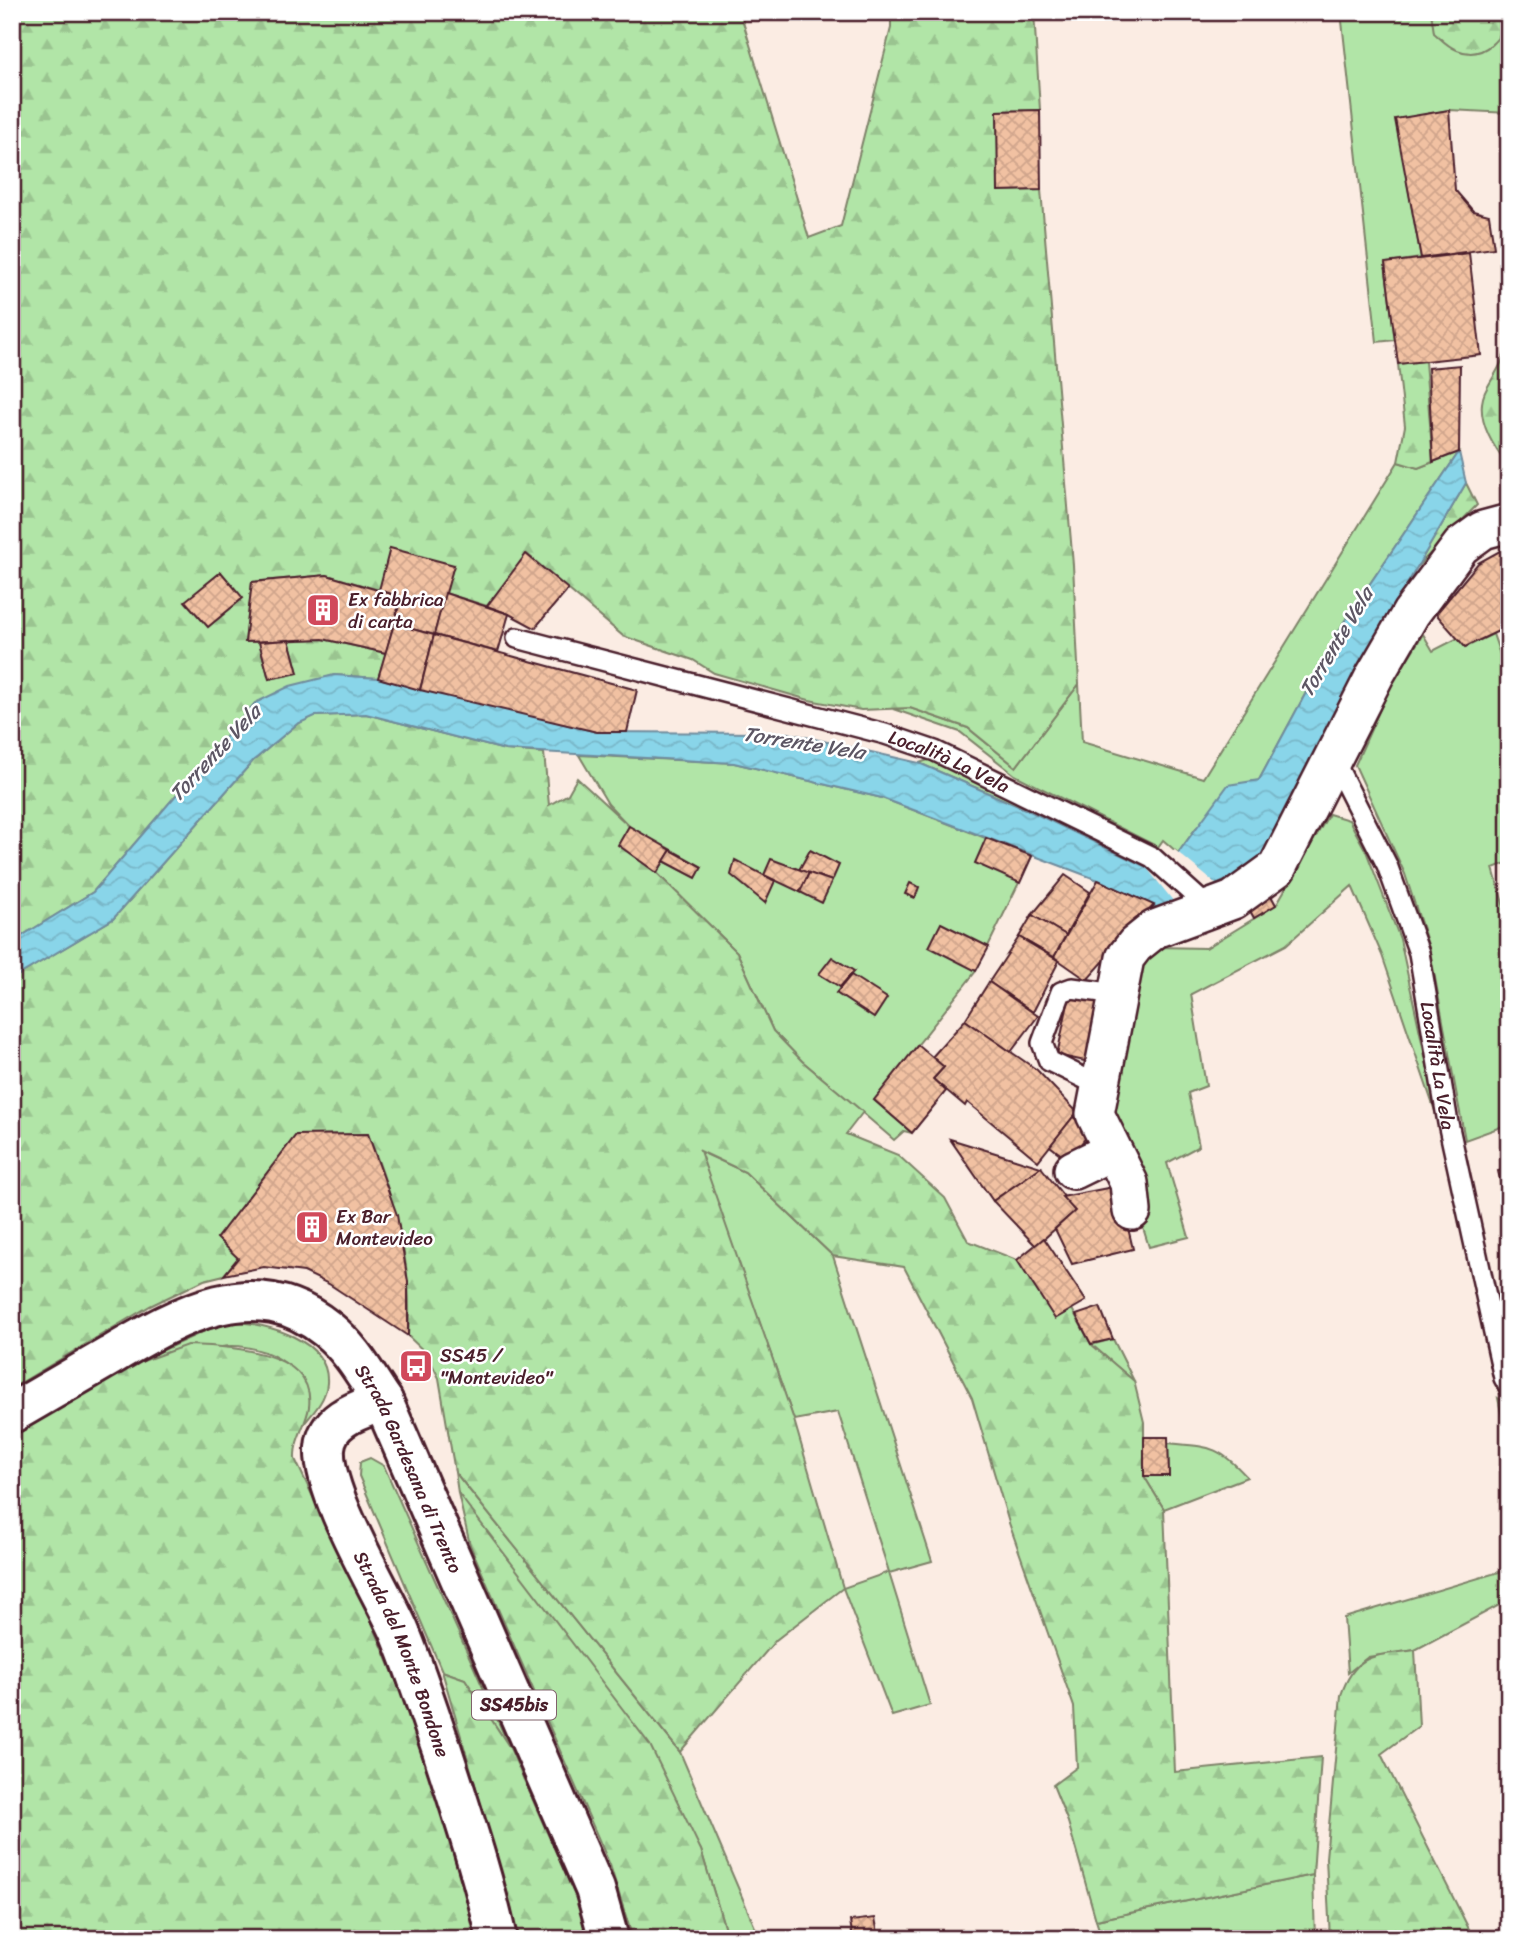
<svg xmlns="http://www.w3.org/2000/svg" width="1521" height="1951" font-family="Sriracha,sans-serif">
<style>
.grass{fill:#b1e5a7;stroke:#7e8269;stroke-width:2}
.forest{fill:url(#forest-firs);stroke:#7e8269;stroke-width:2}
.water{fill:url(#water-waves);stroke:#708c9d;stroke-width:2}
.pier{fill:#fbece3}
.building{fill:url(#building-cross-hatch);stroke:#4a1f2b;stroke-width:2}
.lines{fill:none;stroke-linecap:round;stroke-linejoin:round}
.service-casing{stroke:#4a1f2b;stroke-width:24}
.minor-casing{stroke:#4a1f2b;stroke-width:42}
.tertiary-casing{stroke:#4a1f2b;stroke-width:44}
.primary-casing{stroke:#4a1f2b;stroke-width:44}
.service{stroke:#fff;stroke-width:19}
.minor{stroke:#fff;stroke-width:37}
.tertiary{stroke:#fff;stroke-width:38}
.primary{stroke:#fff;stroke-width:38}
.labels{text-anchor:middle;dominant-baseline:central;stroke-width:5;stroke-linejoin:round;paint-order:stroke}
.shield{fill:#fff;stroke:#80626b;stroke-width:2}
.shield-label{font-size:18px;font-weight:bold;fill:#4a1f2b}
.poi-label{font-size:19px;fill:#4a1f2b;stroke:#fff;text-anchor:start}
.street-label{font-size:19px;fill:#4a1f2b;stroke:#fff}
.water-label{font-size:21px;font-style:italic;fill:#5d5664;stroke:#fff}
</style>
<defs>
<pattern id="forest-firs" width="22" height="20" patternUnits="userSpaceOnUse" patternTransform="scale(1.75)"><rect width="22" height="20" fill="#b1e5a7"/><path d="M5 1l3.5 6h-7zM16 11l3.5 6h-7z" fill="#9ac490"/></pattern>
<pattern id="water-waves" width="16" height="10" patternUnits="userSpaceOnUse" patternTransform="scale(1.75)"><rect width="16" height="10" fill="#89d5e9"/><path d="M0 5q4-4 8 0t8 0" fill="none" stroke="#78b6c8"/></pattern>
<pattern id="building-cross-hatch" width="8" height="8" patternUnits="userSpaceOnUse" patternTransform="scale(1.75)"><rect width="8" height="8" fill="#f1c1a2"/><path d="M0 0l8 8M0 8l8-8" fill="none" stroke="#d0a58c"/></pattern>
</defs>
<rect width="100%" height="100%" fill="#fbece3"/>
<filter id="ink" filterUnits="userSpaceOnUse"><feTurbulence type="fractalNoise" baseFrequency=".0143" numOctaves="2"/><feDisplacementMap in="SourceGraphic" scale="14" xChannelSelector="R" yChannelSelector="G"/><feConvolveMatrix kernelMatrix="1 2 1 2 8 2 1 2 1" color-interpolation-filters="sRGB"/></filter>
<g filter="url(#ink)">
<g class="grass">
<polygon points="1341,12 1509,12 1509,113 1449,110 1396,120 1421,258 1385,263 1395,340 1377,342"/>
<polygon points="1459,452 1344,622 1259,780 1196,828 1178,853 1163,840 1158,847 1015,775 960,732 893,709 910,708 968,728 1016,767 1079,684 1082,742 1203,778 1398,462 1418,468"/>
<polygon points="1423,634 1433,651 1458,638 1466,647 1493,634 1509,681 1509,862 1493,868 1509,925 1509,1124 1465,1140 1430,951 1405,874 1355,765 1389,689"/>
<polygon points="579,755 734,763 882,798 1032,856 976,971 874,1100 912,1133 904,1131 894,1140 802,1061 773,1031 737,952 657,873 664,861 696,878 702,867 629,826 608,804"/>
<polygon points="931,759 1149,862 1146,867 1032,812 919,763"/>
<polygon points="1329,814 1349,820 1366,851 1400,939 1440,1126 1382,955 1352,886 1286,945 1191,994 1206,1086 1188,1093 1199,1146 1167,1163 1189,1237 1149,1247 1104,1103 1135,965 1156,947 1206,948 1276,905"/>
<polygon points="699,1151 745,1172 833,1256 932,1561 889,1573 930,1705 892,1716 843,1588 889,1572 838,1412 794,1420"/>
<path d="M234,1322C266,1323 330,1340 327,1383C326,1400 313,1413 302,1426C322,1378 276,1346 231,1346C204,1347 153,1362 124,1368L209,1329Z"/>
<polygon points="1113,1339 1134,1381 1091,1345"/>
<polygon points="1498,1398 1509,1405 1509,1450"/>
<path d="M1168,1443C1210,1447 1218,1445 1247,1477L1164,1509L1144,1476L1169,1475Z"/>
<polygon points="370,1458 384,1466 510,1748 465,1679 442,1671 359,1476 360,1462"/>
<polygon points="455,1472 680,1752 760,1939 728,1939 701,1850 458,1493"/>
<polygon points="1509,1569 1509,1600 1415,1650 1368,1657 1348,1673 1344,1618"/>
<polygon points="1313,1875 1315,1939 1102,1939 1096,1920"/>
</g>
<g class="forest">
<polygon points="12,12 740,12 809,238 841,226 891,28 891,12 1034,12 1040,110 997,111 999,191 1041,190 1073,565 1079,684 1016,767 968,728 910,708 861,710 809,700 714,673 693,660 623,636 527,554 487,606 445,593 454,565 379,590 327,575 252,582 245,642 259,642 269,679 298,673 289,640 323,639 386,653 378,678 334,675 255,703 93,892 12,942"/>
<path d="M1431,12H1507C1505,38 1483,61 1457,50C1448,47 1441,39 1434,33Z"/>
<path d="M1509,241V467C1493,447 1472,414 1487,388C1496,372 1506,359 1508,339C1511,307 1504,274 1509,241Z"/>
<polygon points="1425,361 1433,462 1418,468 1398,462 1405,426 1398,364"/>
<polygon points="1466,483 1477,505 1417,567"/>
<path d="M366,714L505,750L544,753L549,805L568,794L577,778L629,826L619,845L657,873L737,952L773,1031L802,1061L863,1112L846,1134L898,1155L945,1198L968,1241L1017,1260L1055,1318L1072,1309L1091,1344L1134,1381L1144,1422V1476L1164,1509L1175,1772L1321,1757L1313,1875L1096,1920L1068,1822L1053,1785L1077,1767L1074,1707L1009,1523L972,1398L904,1267L833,1256L745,1172L700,1151L794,1420L843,1588L776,1640L680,1752L455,1472L439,1378L427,1354L408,1336C414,1266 394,1199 368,1134L296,1135L217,1238L238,1258L224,1275L204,1280L150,1306L12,1388V979L113,919L253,761L297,724L314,716Z"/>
<path d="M187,1345C225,1346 316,1349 309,1407C306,1426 294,1439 295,1459L369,1615L415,1726L458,1862L477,1939H12V1431L124,1368Z"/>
<polygon points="458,1493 650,1745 701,1850 728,1939 633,1939 610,1865 470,1545"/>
<path d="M1415,1650L1419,1726L1381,1754L1474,1939H1330L1326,1858L1341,1695C1356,1652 1375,1656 1415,1650Z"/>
<polygon points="442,1671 465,1679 510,1748 580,1907 589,1939 517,1939 511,1908"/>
</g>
<polygon class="water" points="1459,452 1466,483 1342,696 1270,852 1229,879 1162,910 1098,880 882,798 734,763 505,750 366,714 315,716 297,724 253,761 113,919 12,979 12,942 93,892 255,703 290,686 334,675 378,678 597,732 788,733 919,763 1032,812 1146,867 1178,853 1228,785 1259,780 1344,622"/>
<polygon class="pier" points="1175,850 1216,884 1174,902 1146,867 1150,862"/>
<g class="building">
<polygon points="1040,110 1041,190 998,191 997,111"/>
<polygon points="1449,110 1455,190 1473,211 1489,215 1494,248 1421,258 1395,119"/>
<polygon points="1469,253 1481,355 1398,364 1385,263"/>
<polygon points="1460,365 1459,452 1433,462 1428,368"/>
<polygon points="1509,546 1509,626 1465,647 1436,614 1478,563"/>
<polygon points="390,548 454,565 434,635 394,624 401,597 379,590"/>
<polygon points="526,554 568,589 535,628 509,614 487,606"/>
<polygon points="221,572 243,598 208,627 185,601"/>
<polygon points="327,575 401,597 386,653 323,639 245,642 252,582"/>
<polygon points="445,593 509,614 498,652 434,635"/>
<polygon points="394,624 434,635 420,690 378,678"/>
<polygon points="434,635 637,690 627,732 597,732 420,690"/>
<polygon points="289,640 298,673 269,679 259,642"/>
<polygon points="629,826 671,850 657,873 618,845"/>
<polygon points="986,838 1032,856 1020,883 975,863"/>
<polygon points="671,850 702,867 696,878 664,861"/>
<polygon points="810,850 839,865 832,881 799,870"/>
<polygon points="771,859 809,873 800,892 764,875"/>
<polygon points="735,860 775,881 765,903 731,875"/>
<polygon points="809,873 832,881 822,903 800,892"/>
<polygon points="1065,875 1090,892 1066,935 1032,915"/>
<polygon points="1098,880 1154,905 1087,980 1054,957"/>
<polygon points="910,883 919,887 915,898 905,894"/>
<polygon points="1269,892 1276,905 1254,918 1247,905"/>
<polygon points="1032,915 1066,935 1054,957 1019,937"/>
<polygon points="941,923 989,947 976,971 929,947"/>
<polygon points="1019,937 1059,961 1033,1012 989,982"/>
<polygon points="832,957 854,971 840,987 819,974"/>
<polygon points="851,975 887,998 874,1018 836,993"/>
<polygon points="989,982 1038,1016 1011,1052 965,1020"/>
<polygon points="1070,994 1107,1002 1094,1063 1057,1055"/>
<polygon points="965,1020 1037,1070 1077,1112 1038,1161 967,1102 965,1106 933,1079 944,1067 932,1057"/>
<polygon points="918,1045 944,1067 933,1079 946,1091 912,1133 874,1100"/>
<polygon points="1073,1117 1091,1131 1068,1160 1050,1146"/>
<polygon points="368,1134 397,1215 408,1282 408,1336 329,1284 304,1272 264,1267 224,1275 238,1258 217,1238 296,1135"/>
<polygon points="950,1139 1041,1167 993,1201"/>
<polygon points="1041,1167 1075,1211 1036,1246 993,1201"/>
<polygon points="1509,1169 1509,1217 1498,1171"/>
<polygon points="1118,1186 1133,1249 1072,1264 1055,1229 1075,1211 1062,1197"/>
<polygon points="1044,1238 1086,1301 1055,1319 1017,1260"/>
<polygon points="1100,1307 1113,1339 1091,1344 1076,1315"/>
<polygon points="1144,1437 1168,1437 1169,1476 1144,1476"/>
<polygon points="875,1918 879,1939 853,1939 850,1921"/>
</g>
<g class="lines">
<g class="service-casing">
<g id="service">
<path id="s1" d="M517,638L885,734L935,751L1152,857L1211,910"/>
<path id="s2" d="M1332,757L1387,865L1419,953L1448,1123L1504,1378L1509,1387"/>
<polyline points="1098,1085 1049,1061 1042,1043 1061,992 1072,988 1117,994"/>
</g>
</g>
<g class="minor-casing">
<g id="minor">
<polyline points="1073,1170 1112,1151"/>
<polyline points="1132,1211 1129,1183 1095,1114 1125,958 1135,945 1155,929 1233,900 1277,868 1375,675 1411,613 1461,546 1483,530 1509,523"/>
</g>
</g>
<g class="tertiary-casing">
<g id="tertiary">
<path id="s3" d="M383,1401C359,1410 327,1418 325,1448C322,1493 379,1586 399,1630C415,1668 428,1710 442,1750C462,1813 483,1874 497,1939"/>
</g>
</g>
<g class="primary-casing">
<g id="primary">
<path id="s4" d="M12,1413C45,1394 77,1375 110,1356C178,1316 254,1270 327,1329C352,1349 366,1376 383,1401L595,1889L609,1939"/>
</g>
</g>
<use href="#service" class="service"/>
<use href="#minor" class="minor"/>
<use href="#tertiary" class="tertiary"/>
<use href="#primary" class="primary"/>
</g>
</g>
<defs>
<g id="building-square" transform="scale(1.75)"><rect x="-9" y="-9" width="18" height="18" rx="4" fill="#d1495b" stroke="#fff"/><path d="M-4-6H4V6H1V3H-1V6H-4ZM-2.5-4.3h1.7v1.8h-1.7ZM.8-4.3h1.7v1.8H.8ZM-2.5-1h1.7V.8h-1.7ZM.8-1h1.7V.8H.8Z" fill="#fff"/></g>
<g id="bus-square" transform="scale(1.75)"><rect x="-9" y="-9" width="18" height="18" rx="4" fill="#d1495b" stroke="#fff"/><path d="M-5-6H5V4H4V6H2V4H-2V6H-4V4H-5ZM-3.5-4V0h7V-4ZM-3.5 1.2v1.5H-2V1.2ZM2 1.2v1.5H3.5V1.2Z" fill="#fff"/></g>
</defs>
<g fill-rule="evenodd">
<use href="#building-square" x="323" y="610"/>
<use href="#building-square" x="312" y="1227"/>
<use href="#bus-square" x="416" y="1366"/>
</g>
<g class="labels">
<rect class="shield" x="472" y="1690.5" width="84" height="29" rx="5"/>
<g class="shield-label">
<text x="514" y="1705">SS45bis</text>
</g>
<g class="poi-label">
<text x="348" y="599">Ex fabbrica<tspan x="348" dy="22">di carta</tspan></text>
<text x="336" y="1216">Ex Bar<tspan x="336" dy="22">Montevideo</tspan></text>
<text x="440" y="1355">SS45 /<tspan x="440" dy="22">"Montevideo"</tspan></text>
</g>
<g class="street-label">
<text stroke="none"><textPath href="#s1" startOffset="450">Località La Vela</textPath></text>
<text stroke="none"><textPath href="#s2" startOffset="329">Località La Vela</textPath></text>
<text stroke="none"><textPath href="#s4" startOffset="513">Strada Gardesana di Trento</textPath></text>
<text stroke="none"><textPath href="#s3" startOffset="301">Strada del Monte Bondone</textPath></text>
</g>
<g class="water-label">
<text transform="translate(1336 642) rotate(-59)">Torrente Vela</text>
<text transform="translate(804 743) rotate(9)">Torrente Vela</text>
<text transform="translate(215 753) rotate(-47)">Torrente Vela</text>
</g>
</g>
<rect width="1521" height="1951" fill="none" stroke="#fff" stroke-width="42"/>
<rect x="21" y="21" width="1479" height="1909" fill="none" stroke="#4a1f2b" stroke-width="2.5" filter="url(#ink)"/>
</svg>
